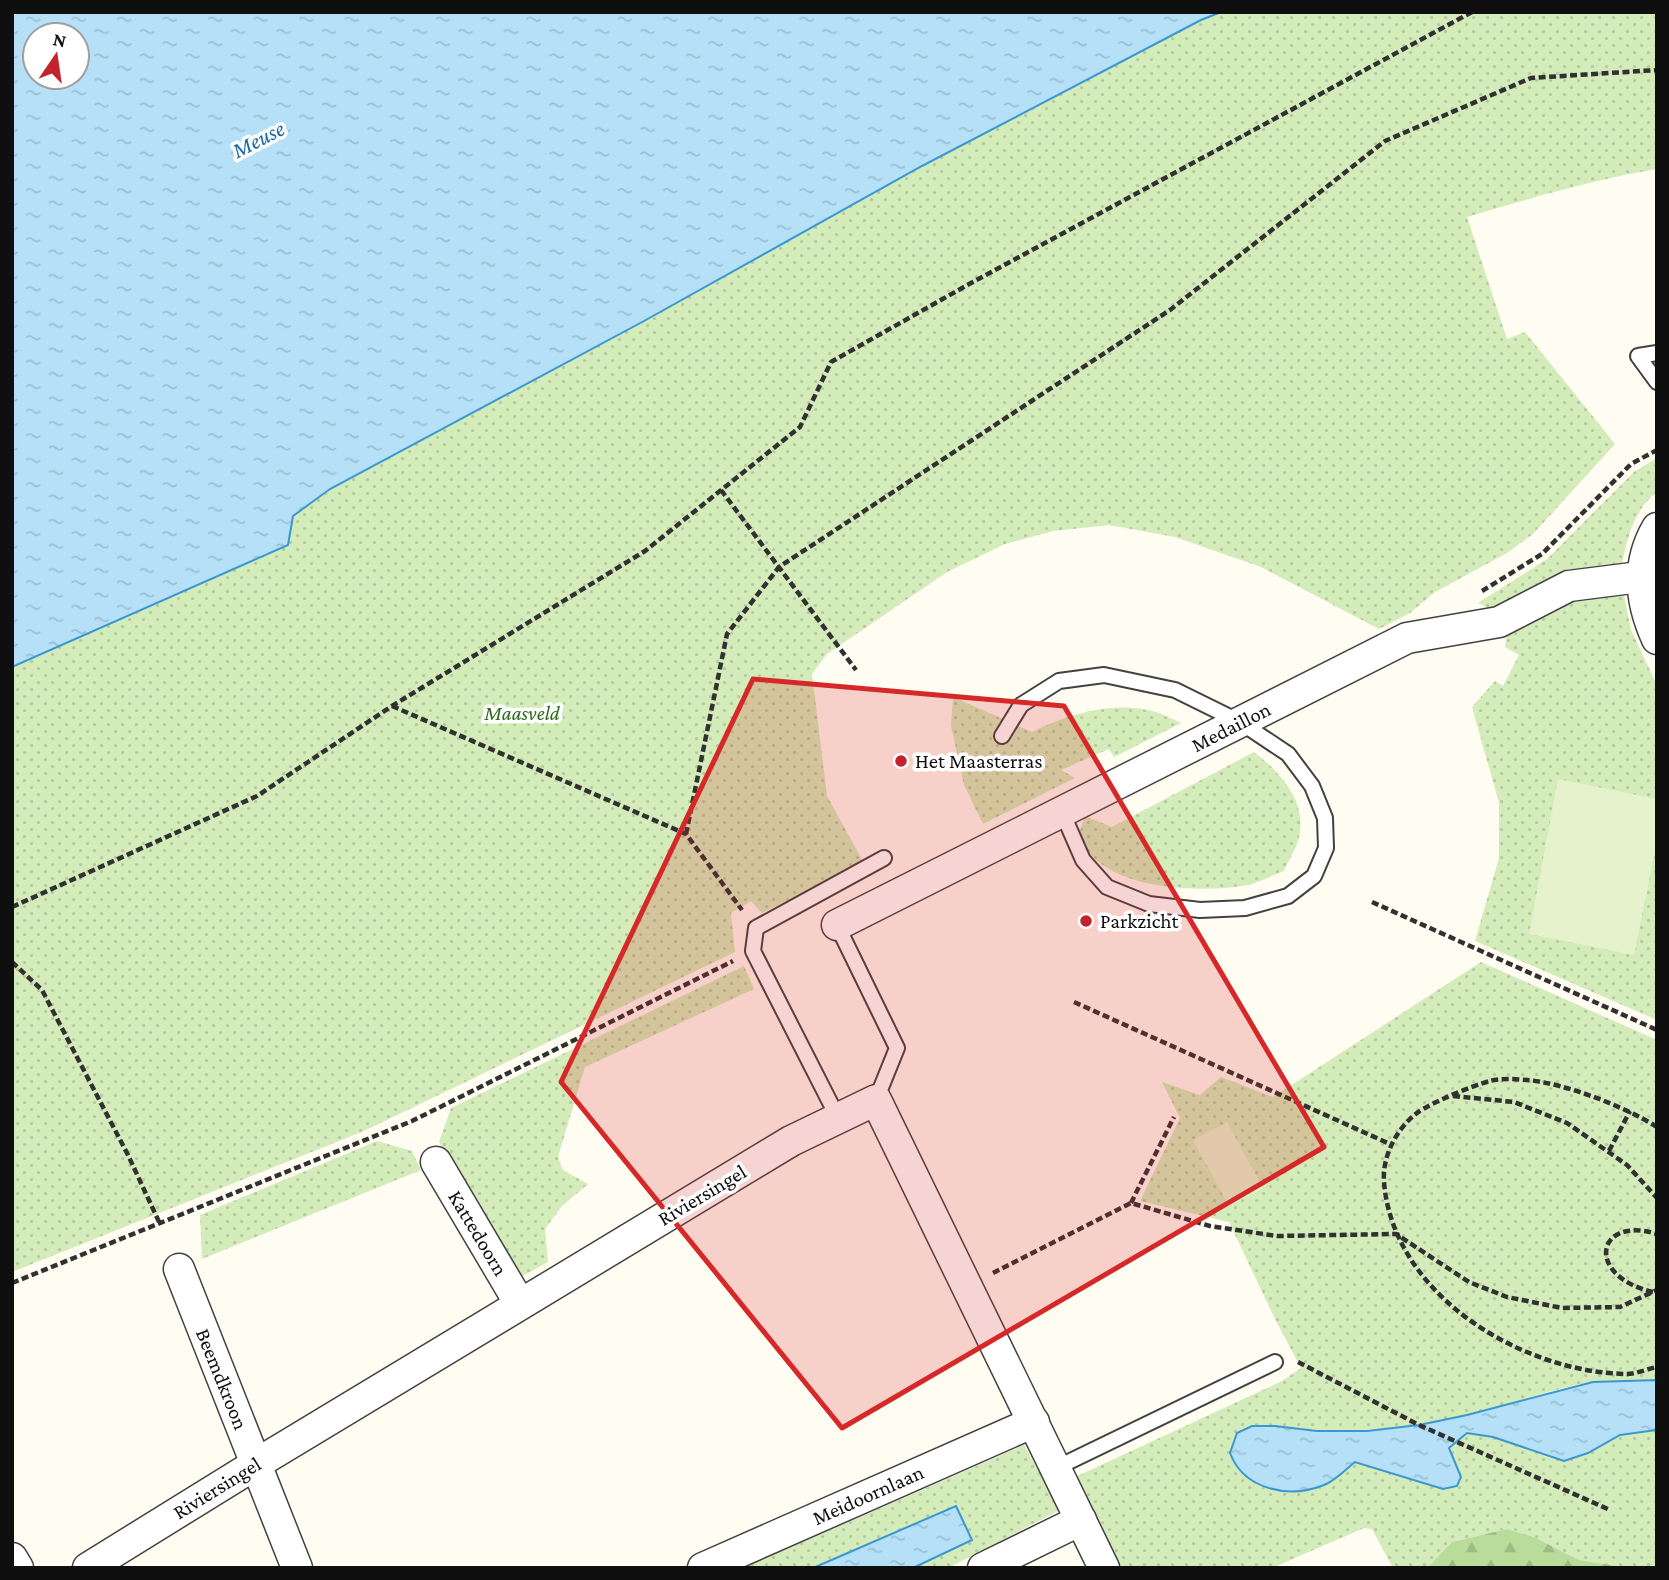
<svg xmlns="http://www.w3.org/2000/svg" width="1669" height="1580" font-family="'Crimson Pro',serif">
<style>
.grass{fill:url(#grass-dots)}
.forest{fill:url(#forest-firs)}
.pitch{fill:#e5f2cc}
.water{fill:url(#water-ripples);stroke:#3a97d1;stroke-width:2;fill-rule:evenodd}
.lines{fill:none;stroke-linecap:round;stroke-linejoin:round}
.service-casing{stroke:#424242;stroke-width:18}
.minor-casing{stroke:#424242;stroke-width:33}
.path{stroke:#313131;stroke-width:4.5;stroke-dasharray:7 3.5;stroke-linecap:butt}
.service{stroke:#fff;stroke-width:14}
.minor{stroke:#fff;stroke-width:30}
.marked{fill:#d62828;fill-opacity:0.2;stroke:#d62828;stroke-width:5;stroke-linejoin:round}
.poi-dot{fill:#c4232d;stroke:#fff;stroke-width:2.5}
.labels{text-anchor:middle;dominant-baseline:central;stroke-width:7;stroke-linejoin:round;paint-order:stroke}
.park-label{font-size:21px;font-style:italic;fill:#2e6a1d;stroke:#fff}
.street-label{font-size:21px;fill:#0f0f0f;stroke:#fff}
.poi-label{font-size:21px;fill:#0f0f0f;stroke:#fff;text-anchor:start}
.water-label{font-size:23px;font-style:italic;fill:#1469a6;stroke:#fff}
</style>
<defs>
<pattern id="grass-dots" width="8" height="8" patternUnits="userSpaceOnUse" patternTransform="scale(1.75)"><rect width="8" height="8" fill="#d4ebba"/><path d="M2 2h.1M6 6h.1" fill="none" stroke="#b5c89f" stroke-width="1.8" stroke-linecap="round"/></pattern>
<pattern id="forest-firs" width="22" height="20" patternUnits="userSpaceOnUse" patternTransform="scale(1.75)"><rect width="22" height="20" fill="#b8dc99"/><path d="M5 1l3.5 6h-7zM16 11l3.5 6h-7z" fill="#9dbc83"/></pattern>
<pattern id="water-ripples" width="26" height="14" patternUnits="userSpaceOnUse" patternTransform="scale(1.75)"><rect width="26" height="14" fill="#b5e0f8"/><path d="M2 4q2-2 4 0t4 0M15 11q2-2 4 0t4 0" fill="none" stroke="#9abfd3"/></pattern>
</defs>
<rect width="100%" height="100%" fill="#fffcf2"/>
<g class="grass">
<path d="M1221,12H1657V169C1592,180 1530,198 1467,217L1507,339L1525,332L1615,444L1533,534L1507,553L1435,592L1410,613L1379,629L1261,567L1175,537L1109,525L1053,531L1005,544L947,572L827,654L812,674L827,796L864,863L762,913L751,901L731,913L735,952L364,1131L12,1272V667L288,545L293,516L330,490L644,321L922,166L1201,20Z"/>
<path d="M1657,458V492C1634,509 1628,537 1622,563L1564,572L1493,610L1478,603L1547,559L1634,472Z"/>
<polygon points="1623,590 1631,630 1657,685 1657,1020 1475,941 1499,858 1499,803 1472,707 1495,681 1503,686 1519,655 1505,647 1507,633 1573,598"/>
<path d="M953,697L1032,732C1068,714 1115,700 1156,712C1164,715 1173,719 1181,723L1114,757L1109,749L1061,770L1075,778L983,824L964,785L951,726Z"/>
<path d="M1254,752C1282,774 1309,803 1298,841C1295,851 1288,861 1284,871C1271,876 1256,884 1243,886C1199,892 1124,890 1092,856C1086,850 1082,840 1079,833L1085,816L1112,827Z"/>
<path d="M1481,962L1657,1040V1380C1636,1385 1613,1379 1592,1382C1550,1389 1509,1405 1467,1415C1401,1430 1342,1435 1275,1426L1243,1475L1262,1487L1290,1492L1325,1485L1355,1462L1443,1489L1449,1448L1467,1433L1493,1437L1564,1461L1588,1453L1620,1435L1657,1430V1568H1630L1579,1560L1534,1537L1507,1529L1452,1542L1427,1568H1393L1372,1529L1364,1528L1272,1568H1118L1073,1478L1282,1381L1301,1368L1275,1319L1229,1222L1140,1201L1180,1118L1162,1082L1200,1095L1221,1077L1273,1097Z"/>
<polygon points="744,966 754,989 585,1067 558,1157 563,1170 588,1184 562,1206 545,1229 548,1262 519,1278 439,1142 451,1108"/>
<polygon points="377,1141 412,1151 421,1170 202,1259 200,1215"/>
<polygon points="1024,1445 1060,1510 948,1568 913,1568 971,1540 955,1506 813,1568 744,1568"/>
</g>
<polygon class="forest" points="1507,1529 1534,1537 1579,1560 1630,1568 1427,1568 1452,1542"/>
<g class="pitch">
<polygon points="1558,779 1657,799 1657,841 1634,955 1529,934"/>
<polygon points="1227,1122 1263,1188 1229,1206 1193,1140"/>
</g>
<g class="water">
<path d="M12,12H1221L1201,20L922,166L644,321L330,489L293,516L288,545L12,667ZM35,35H77V77H35Z"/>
<path d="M1657,1380V1430L1620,1435L1588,1453L1564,1461L1493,1437L1467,1433L1449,1448L1461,1477L1457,1486L1443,1489L1355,1462C1346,1469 1335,1481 1324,1485C1289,1499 1244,1490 1230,1453L1237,1433L1252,1426H1275L1317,1431H1367L1419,1425L1467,1415L1593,1382Z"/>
<polygon points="956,1506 972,1540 913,1568 813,1568"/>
</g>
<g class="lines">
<g class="service-casing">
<g id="service">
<polyline points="1657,353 1638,356 1657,382"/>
<polyline points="1002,736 1021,705 1059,681 1104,675 1175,690 1240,722 1288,754 1312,786 1325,818 1326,848 1314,876 1288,896 1245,908 1200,910 1149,904 1107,887 1083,860 1062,812"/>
<polyline points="837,925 897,1048 876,1100"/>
<polyline points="838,1118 753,951 756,928 884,858"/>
<polyline points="1056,1468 1275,1362"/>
</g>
</g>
<g class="minor-casing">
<g id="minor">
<path d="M1657,528C1636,564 1640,602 1657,639"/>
<polyline points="837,925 1407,638 1499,622 1569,586 1640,577"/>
<polyline points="436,1162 520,1304"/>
<polyline points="179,1269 297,1568"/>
<polyline points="12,1558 18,1568"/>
<polyline points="88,1568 256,1464 791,1141 876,1100 1104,1568"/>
<polyline points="703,1568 1034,1422"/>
<polyline points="983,1568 1081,1520"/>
</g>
</g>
<g class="path">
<polyline points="721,490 856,670"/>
<polyline points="1482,591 1542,554 1631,464 1657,450"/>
<polyline points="392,706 686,834 742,910"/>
<polyline points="686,834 727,634 779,567 1170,310 1385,141 1531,78 1657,70"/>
<polyline points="1372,902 1657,1030"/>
<polyline points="12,907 257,796 392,706 645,551 800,427 831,362 971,283 1472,12"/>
<polyline points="12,962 42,990 128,1155 160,1224"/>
<polyline points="1074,1002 1390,1144"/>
<polyline points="1453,1096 1514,1102 1567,1123 1627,1165 1657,1198"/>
<path d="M1657,1127C1626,1107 1564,1083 1527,1080C1516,1079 1501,1078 1490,1081C1474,1085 1430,1103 1417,1113C1397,1128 1382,1156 1384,1182C1393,1295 1521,1372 1626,1374C1636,1374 1647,1369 1657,1367"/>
<polyline points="1609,1151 1630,1111"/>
<polyline points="1131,1203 1174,1117"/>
<polyline points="993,1273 1131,1203 1210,1226 1277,1236 1396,1234 1469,1282 1507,1297 1562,1308 1620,1307 1657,1290"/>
<polyline points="12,1283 412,1121 733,961"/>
<path d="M1653,1292C1584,1276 1596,1215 1657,1234"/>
<polyline points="1298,1362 1419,1425 1610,1510"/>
</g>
<use href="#service" class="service"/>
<use href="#minor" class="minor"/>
</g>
<path class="marked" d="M753,679L1064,706L1324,1147L842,1428L561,1082Z"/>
<g class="poi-dot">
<circle cx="901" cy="761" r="7"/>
<circle cx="1086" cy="921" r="7"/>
</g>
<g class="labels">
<g class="park-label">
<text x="522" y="713">Maasveld</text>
</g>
<g class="street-label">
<text transform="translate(1231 727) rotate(-27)">Medaillon</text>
<text transform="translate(702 1195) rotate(-31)">Riviersingel</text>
<text transform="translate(478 1233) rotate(59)">Kattedoorn</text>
<text transform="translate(222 1379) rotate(68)">Beemdkroon</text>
<text transform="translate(217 1488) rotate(-32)">Riviersingel</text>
<text transform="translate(868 1495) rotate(-24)">Meidoornlaan</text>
</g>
<g class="poi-label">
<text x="915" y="761">Het Maasterras</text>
<text x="1100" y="921">Parkzicht</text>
</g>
<g class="water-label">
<text transform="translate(258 139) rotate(-27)">Meuse</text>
</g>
</g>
<rect width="1669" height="1580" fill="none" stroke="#0f0f0f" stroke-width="28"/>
<g transform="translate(56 56) rotate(13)"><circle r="33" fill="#ffffff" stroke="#9f9f9f" stroke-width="2"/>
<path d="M0-5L12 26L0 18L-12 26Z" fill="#c4232d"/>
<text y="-10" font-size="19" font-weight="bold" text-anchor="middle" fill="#0f0f0f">N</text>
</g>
</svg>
